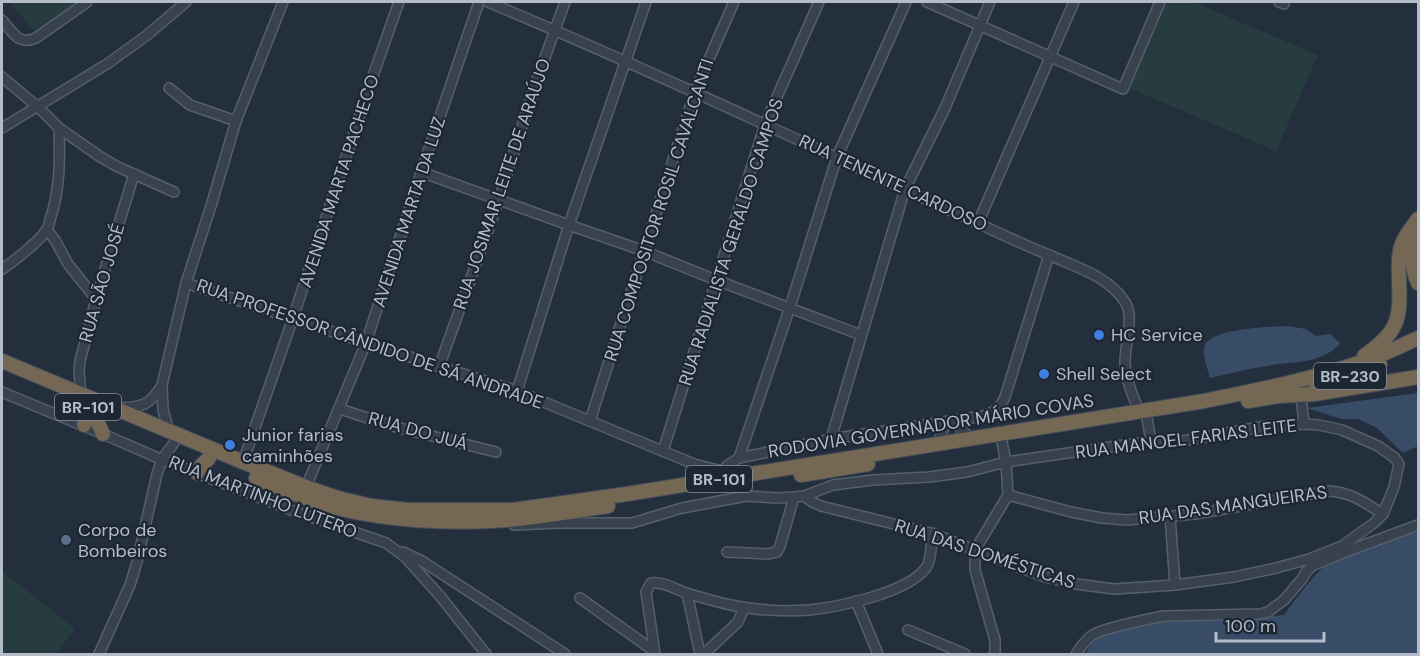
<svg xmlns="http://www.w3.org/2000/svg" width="1420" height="656" font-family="'DM Sans',sans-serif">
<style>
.green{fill:#263c3f}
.water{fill:#394c67}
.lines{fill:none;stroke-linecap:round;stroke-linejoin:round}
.minor-casing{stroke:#565f6c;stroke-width:12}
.highway-casing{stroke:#434c59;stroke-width:16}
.minor{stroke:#38414e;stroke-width:9}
.highway{stroke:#746855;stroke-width:14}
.shop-dot{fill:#3f7fe0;stroke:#1d2633;stroke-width:2}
.service-dot{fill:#5c6f8a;stroke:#1d2633;stroke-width:2}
.labels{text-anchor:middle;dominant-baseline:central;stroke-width:4.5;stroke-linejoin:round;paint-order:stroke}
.shield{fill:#1d2633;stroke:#878f9c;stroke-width:1.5}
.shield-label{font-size:16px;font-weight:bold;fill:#b4bcc9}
.street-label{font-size:18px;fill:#b4bcc9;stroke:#1d2633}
.poi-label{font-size:18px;fill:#b4bcc9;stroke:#1d2633;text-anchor:start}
</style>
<rect width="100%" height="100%" fill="#242f3e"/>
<g class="green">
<polygon points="10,2 78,2 35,32"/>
<polygon points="1164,2 1193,2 1318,55 1276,151 1127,87"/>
<polygon points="2,571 75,629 55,654 2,654"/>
</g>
<g class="water">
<path d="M1288,326L1306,329L1316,336L1330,334L1340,343C1322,365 1291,361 1266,366C1247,369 1229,374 1210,378C1208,369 1201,353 1205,345C1213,328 1270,327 1288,326Z"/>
<polygon points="1418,393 1418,446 1403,453 1377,428 1358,419 1341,419 1307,408"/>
<path d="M1418,532V654H1086L1090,646L1102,632L1156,618H1256L1284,615C1296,599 1308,581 1323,568C1346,548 1390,540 1418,532Z"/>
</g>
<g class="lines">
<g class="minor-casing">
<g id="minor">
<path d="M488,2C653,71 813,147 975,222C999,233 1024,245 1049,255C1076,267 1108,276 1125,302C1135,316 1124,347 1125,364C1126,381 1133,396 1139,411"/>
<polyline points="927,2 1123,89 1160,2"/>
<polyline points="1279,2 1284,4"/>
<path d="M2,20C13,32 18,46 36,38L87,2"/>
<polyline points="2,77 38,107 59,128 99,156 116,166 174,192"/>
<polyline points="169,88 190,105 236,121"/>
<polyline points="2,128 107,64 146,36 186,2"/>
<polyline points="421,172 569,225 644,251 716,280 861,335"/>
<polyline points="978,223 1074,2"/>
<polyline points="47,230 55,240 68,264 96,299"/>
<path d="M2,269C12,263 42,239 47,229C49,227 49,223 50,220C60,191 60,159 59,128"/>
<polyline points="186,283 366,343 517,391 694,464 722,471"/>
<polyline points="439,367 499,200 534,88 565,2"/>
<polyline points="517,391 569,225 646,2"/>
<polyline points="2,392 103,434 158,458 299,513 386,543 405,557 414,567 440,596 486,654"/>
<polyline points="81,394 79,371 80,361 96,299 134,174"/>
<polyline points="1301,395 1304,424"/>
<path d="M120,408C143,407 150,405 162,385"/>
<polyline points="340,409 392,426 496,452"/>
<polyline points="1147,418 1151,441"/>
<polyline points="952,420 970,438"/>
<polyline points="590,421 695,91 734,2"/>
<polyline points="169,431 163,410 162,385 186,283 211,206 236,121 283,2"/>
<polyline points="831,439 905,189 945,108 990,2"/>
<polyline points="937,444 947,421"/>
<polyline points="663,451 765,124 819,2"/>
<path d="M739,458L831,439L983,416C995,412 1000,408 1005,397L1049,255"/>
<polyline points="243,462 293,318 368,90 399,2"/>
<polyline points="722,471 728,465 739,458 790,307 837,157 906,2"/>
<polyline points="306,487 366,343 421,172 479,2"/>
<path d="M1008,495L1071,512L1102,518L1127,520L1195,514L1329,491C1351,492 1365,503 1383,514"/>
<polyline points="1170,516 1175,585"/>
<polyline points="514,525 559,523 632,523 682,508 736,498 747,496 777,498 794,497 804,496 833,485 873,480 929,477 967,472 1006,462 1151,441 1183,441 1265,426 1304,424 1319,425 1342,430 1378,446 1395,458 1399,464 1394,487 1383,514 1374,523 1342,546 1309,559 1276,568 1234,577 1175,585 1114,589 1076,584 1045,577 1021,568 934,534 821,506 812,502 804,496"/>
<polyline points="975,550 1008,495 1006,462 1002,442"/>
<polyline points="975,550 975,570 995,640 995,652 994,654"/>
<polyline points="403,552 422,561 565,654"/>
<polyline points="727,552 767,554 777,552 780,546 794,497"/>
<polyline points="687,593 700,654"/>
<polyline points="580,598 654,651"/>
<polyline points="856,601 878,654"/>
<polyline points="908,630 965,654"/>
<polyline points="99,654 130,585 137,562 157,474 162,459 174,443"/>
<path d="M655,654L646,592L651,583C663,581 675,589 686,593C701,597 716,602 731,605C754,610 785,612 809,610C839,607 906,593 925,569C932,561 931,544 932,533"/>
<polyline points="704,654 738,622 744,608"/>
<path d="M1076,654C1080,648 1085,641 1091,636C1101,628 1149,619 1164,616L1260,614L1268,612L1284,600L1302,579L1306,572L1312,566L1345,552L1418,525"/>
</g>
</g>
<g class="highway-casing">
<g id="highway">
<path d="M1418,236C1411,252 1411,267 1418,283"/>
<path d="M1364,356C1398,332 1401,320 1399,280C1399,270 1398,261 1400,251C1402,239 1411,229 1418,219"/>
<path d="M2,361L243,462L306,487L338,498L371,506L408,510H513L627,494L1204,401C1259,390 1314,379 1367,360C1385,354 1401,346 1418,338"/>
<polyline points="1316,386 1362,372 1380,364"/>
<polyline points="1248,401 1279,396 1314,394 1418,377"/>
<polyline points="91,408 103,434"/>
<polyline points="84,425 87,406"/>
<polyline points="197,473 201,466 209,458"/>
<polyline points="801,475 868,464"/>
<path d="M256,478C290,492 324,507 361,513C410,522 467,524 517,519C547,516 577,511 608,506"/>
</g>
</g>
<use href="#minor" class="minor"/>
<use href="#highway" class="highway"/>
</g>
<g class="shop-dot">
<circle cx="1099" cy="335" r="6"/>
<circle cx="1044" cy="374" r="6"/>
<circle cx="230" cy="445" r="6"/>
</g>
<circle class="service-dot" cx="66" cy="540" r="6"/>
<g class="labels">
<g class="shield">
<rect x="1314" y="363" width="72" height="26" rx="4.5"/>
<rect x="55" y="394" width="66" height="26" rx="4.5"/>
<rect x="686" y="466" width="66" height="26" rx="4.5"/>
</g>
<g class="shield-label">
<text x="1350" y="376">BR-230</text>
<text x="88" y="407">BR-101</text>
<text x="719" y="479">BR-101</text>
</g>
<g class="street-label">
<text transform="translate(339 181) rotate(-72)">AVENIDA MARTA PACHECO</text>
<text transform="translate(893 183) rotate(25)">RUA TENENTE CARDOSO</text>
<text transform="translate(502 184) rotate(-71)">RUA JOSIMAR LEITE DE ARAÚJO</text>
<text transform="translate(659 210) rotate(-72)">RUA COMPOSITOR ROSIL CAVALCANTI</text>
<text transform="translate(409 212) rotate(-72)">AVENIDA MARTA DA LUZ</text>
<text transform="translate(731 242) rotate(-72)">RUA RADIALISTA GERALDO CAMPOS</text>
<text transform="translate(102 283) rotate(-74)">RUA SÃO JOSÉ</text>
<text transform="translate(370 344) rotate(19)">RUA PROFESSOR CÂNDIDO DE SÁ ANDRADE</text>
<text transform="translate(931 426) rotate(-9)">RODOVIA GOVERNADOR MÁRIO COVAS</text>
<text transform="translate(418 431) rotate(15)">RUA DO JUÁ</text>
<text transform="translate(1186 439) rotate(-7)">RUA MANOEL FARIAS LEITE</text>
<text transform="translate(263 497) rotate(21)">RUA MARTINHO LUTERO</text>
<text transform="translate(1233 505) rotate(-8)">RUA DAS MANGUEIRAS</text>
<text transform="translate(985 554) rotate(18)">RUA DAS DOMÉSTICAS</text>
</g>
<g class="poi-label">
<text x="1111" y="335">HC Service</text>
<text x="1056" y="374">Shell Select</text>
<text x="242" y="435">Junior farias<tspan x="242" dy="21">caminhões</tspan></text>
<text x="78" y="530">Corpo de<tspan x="78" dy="21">Bombeiros</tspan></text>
</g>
</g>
<rect width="1420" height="656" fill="none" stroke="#b4bcc9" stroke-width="6"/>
<path d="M1216 632v9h108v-9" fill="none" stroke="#b4bcc9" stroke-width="3"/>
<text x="1225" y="632" font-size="18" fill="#b4bcc9" stroke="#1d2633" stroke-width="4.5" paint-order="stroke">100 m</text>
</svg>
